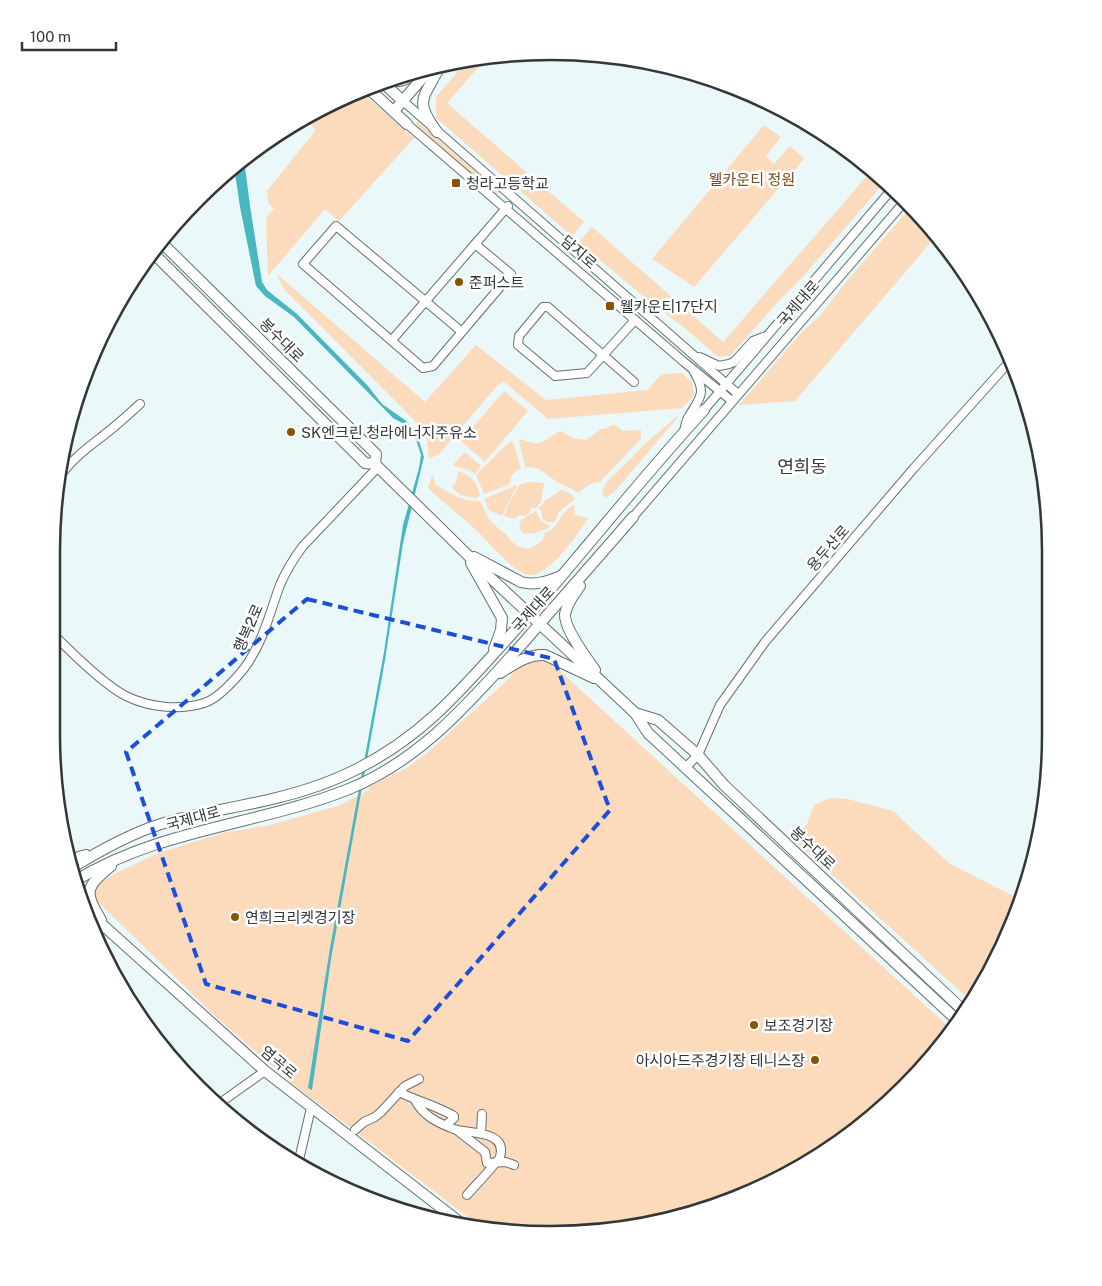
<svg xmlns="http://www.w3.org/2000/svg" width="1102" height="1286" font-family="'Public Sans','Noto Sans KR',sans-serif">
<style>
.green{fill:#fbdbbc}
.water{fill:#48b7c1}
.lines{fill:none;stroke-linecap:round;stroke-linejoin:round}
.minor-casing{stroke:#657071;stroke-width:10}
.major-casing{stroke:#657071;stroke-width:12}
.minor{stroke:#fff;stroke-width:8}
.major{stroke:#fff;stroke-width:10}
.marked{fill:none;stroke:#1d4ed8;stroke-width:4;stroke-dasharray:10 6;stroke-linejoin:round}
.poi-dot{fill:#895303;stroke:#fff;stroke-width:2}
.labels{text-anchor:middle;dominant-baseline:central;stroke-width:5;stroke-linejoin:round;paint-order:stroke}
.park-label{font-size:15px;fill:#754f23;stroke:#fff}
.poi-label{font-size:15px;fill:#323737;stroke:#fff;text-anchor:start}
.street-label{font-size:15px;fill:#323737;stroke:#fff}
.quarter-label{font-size:18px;fill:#323737;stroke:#fff}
.rim{fill:none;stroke:#323737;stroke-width:2.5}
</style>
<rect width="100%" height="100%" fill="#ebf8f9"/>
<g class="green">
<polygon points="489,55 447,103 584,222 572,236 436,118 436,97 468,60"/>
<polygon points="360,91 414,138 339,221 325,209 268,276 266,218 274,208 268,203 267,191 316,130 303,117"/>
<polygon points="417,121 499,192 499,194 495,194 416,125"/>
<polygon points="764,125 781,137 766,156 774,164 790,146 804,159 694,287 652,259"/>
<polygon points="872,170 885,182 801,279 777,303 731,355 718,357 682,326 645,298 579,242 592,227 723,342"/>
<polygon points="911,207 927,221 937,235 795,401 739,405 803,331 820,316 846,282"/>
<polygon points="277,274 425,402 476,345 546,400 647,390 662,374 682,373 692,382 694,396 682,408 548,419 504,382 497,386 439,454 429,459 426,432 283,288"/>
<polygon points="504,391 528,411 485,462 461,441"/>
<polygon points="679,416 614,492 605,498 602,491 606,483 647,442 675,418"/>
<path d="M611,425H615L623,431L641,430V439L600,482L590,484L578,493C570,487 561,485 553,479C543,472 539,466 525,467L519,441L520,439C524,440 528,442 532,443C544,446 551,434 561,431L573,438L586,440L601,429H606Z"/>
<polygon points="511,441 513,442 521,468 513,474 508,485 484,494 476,475 508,443"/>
<path d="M465,452L481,466L475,474C466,467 459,469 453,465Z"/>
<path d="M459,471C472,476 477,482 480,495L477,498C467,497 458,496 452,487L456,483L458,472Z"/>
<path d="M432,476H433L436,485C451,493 462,502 480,501L489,519L498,528L506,534L512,542L517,546L528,549L533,547L542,541L545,533C560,528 559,512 574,505L575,515L588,518C579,534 548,577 529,575C512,572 489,542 477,531C461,516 443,503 428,488Z"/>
<polygon points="528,482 544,483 541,502 535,509 532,507 530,512 526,516 519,515 515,519 504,516 509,503 519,485"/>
<polygon points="517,485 502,516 489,510 484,499"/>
<polygon points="561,490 570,493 575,499 559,512 555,522 548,522 543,520 541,511 538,509 545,501"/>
<polygon points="536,511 541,521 551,527 536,533 524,534 519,528 521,520"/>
<polygon points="540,658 549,662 560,671 952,1030 904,1089 828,1151 712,1208 616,1231 485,1230 294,1085 215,1016 95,899 95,891 102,882 116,873 158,853 223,833 270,825 338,806 369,790 369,787 408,767 427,753 503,684 523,663"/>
<polygon points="830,798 848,799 893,811 950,864 1021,900 1013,926 972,1002 793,839 807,824 814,805"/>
</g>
<polygon class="water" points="244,159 250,206 262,282 267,290 297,314 368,386 382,404 405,420 416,431 424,457 403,543 385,660 331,959 312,1090 308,1088 330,948 384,652 403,525 419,468 421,455 414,433 404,424 393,418 294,317 265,296 256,286 240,207 234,166"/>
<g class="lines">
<g class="minor-casing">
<g id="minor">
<polyline points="403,101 738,394"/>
<polyline points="407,124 684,362 732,401"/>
<polyline points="462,332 336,226 303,264 423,368 433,366 511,274 475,244"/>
<polyline points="392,340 508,206"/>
<polyline points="700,357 719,366 729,364 734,362 753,341 766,336"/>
<polyline points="634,382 548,307 543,307 519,336 518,345 555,376 587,373 635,320"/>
<polyline points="704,410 892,189"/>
<path d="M684,432C685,427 686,420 689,416C700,398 707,393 694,372"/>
<path d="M57,481C69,461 86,449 104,435C117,425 128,415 140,404"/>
<polyline points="633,517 905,201"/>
<path d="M53,634C71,652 104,685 126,696C148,707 179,711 204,703C219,699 245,670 252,656C265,635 271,609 280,585C286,571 294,558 303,546L378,467"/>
<polyline points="685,768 698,755 720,705 765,642 914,468 1011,360"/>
<path d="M399,1092C417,1101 437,1106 454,1116V1118L446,1125"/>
<path d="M415,1100C423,1116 438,1123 454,1129C469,1134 508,1130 500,1157C498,1162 472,1189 467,1195"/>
<polyline points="220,1103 265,1071"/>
<polyline points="355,1130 364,1122 375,1117 381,1112 405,1086 419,1079"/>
<polyline points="458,1131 485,1152 487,1163 506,1162 514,1165"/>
<polyline points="481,1133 482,1114"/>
<polyline points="298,1164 311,1108"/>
</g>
</g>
<g class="major-casing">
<g id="major">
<path d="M386,80C399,84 408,79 419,71"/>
<polyline points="382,82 403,101"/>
<polyline points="368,88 407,124"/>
<polyline points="394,111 431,68"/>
<path d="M437,132C413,99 424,99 440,66"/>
<polyline points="160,241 376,454 375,464"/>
<polyline points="152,252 365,463 375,464 493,580 635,713 648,733 959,1022"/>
<path d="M474,557L521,582C536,586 548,581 561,576"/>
<polyline points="471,563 502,618 501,630 494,649"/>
<path d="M580,586C574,594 567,604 565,614C564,629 586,657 595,670"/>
<path d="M500,673C515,664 527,654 545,655L594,678"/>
<polyline points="635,713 658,720 698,755 724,785 966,1013"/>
<polyline points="68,860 86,855"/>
<path d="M70,869C99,851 129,834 161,824C197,813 235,808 272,799C302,792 332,782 359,768C424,735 461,690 508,638C575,563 636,484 704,410"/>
<path d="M75,881C158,829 259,825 349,789C423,759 472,699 524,642C560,600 597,559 633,517"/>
<polyline points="86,910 265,1071 462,1224"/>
<path d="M101,920C84,891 85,888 111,866"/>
</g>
</g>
<use href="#minor" class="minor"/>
<use href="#major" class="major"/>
</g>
<path class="marked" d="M307,599L554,659L610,810L408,1041L206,984L126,752Z"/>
<g class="poi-dot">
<rect x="451" y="178" width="10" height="10" rx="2.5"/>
<circle cx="459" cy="282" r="5"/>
<rect x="605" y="301" width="10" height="10" rx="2.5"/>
<circle cx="291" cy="432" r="5"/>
<circle cx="235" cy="917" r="5"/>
<circle cx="754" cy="1025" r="5"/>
<circle cx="815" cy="1060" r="5"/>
</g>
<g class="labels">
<g class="park-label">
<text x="752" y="179">웰카운티 정원</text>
</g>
<g class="poi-label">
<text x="466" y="183">청라고등학교</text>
<text x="469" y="282">준퍼스트</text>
<text x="620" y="306">웰카운티17단지</text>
<text x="301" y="432">SK엔크린 청라에너지주유소</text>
<text x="245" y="917">연희크리켓경기장</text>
<text x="764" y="1025">보조경기장</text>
<text x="805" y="1060" text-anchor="end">아시아드주경기장 테니스장</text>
</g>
<g class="street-label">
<text transform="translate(579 252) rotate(41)">담지로</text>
<text transform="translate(798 303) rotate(-49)">국제대로</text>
<text transform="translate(282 340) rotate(45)">봉수대로</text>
<text transform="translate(828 548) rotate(-49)">용두산로</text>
<text transform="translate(533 609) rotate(-48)">국제대로</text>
<text transform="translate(248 628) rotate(-66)">행복2로</text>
<text transform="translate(193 818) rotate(-15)">국제대로</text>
<text transform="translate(813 848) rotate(43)">봉수대로</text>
<text transform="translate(279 1062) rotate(40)">염곡로</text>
</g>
<g class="quarter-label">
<text x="802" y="466">연희동</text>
</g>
</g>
<path d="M0 0H1102V1286H0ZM551 60H551A491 491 0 0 1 1042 551V735A491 491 0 0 1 551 1226H551A491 491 0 0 1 60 735V551A491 491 0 0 1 551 60Z" fill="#fff" fill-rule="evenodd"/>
<path class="rim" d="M551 60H551A491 491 0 0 1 1042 551V735A491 491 0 0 1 551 1226H551A491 491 0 0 1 60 735V551A491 491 0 0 1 551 60Z"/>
<path d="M22 42v8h94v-8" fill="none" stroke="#323737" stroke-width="2.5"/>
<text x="30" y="42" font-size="15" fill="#323737" stroke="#ffffff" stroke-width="4" paint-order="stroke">100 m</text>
</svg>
